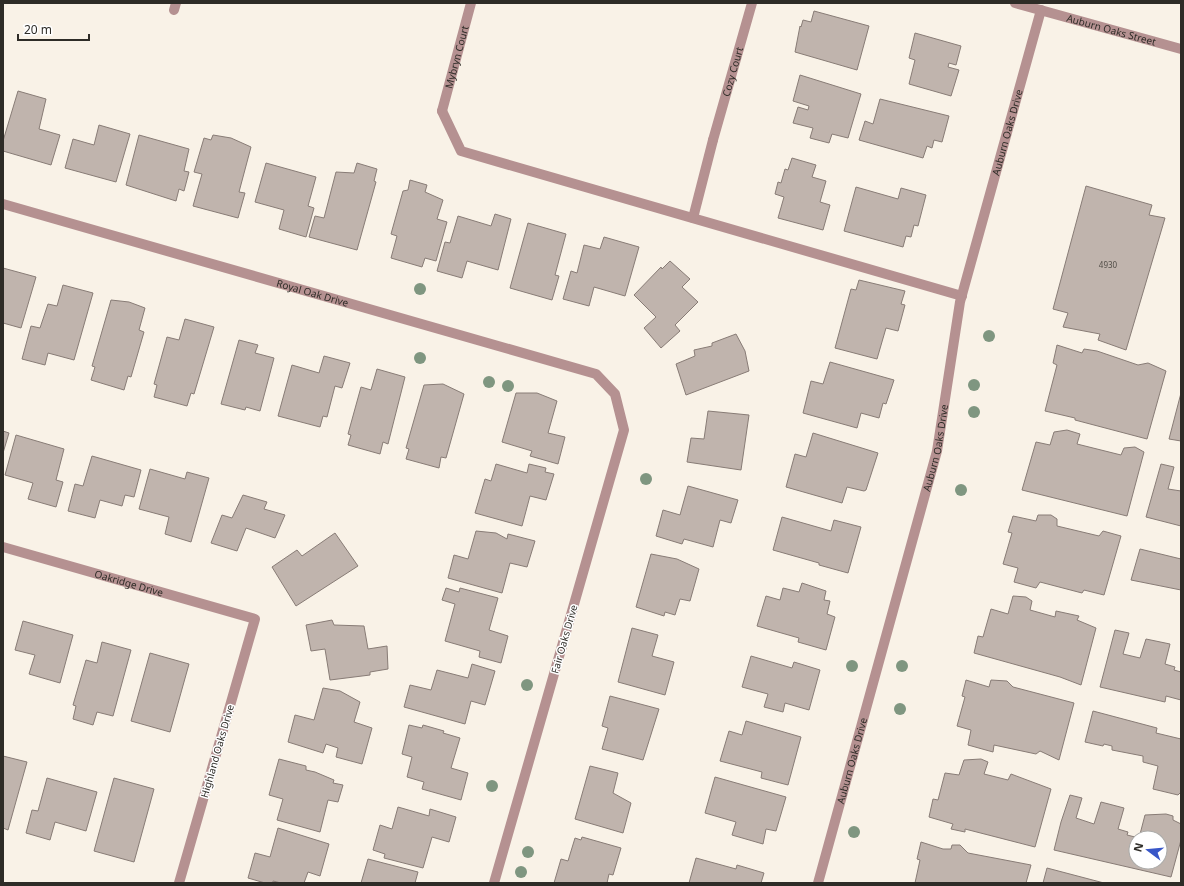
<svg xmlns="http://www.w3.org/2000/svg" width="1184" height="886" font-family="'Noto Sans',sans-serif">
<style>
.building{fill:#c0b4ad;stroke:#887c76;fill-rule:evenodd}
.lines{fill:none;stroke-linecap:round;stroke-linejoin:round}
.lane{stroke:#b59191;stroke-width:10}
.street{stroke:#b59191;stroke-width:10}
.tree{fill:#7f9680}
.labels{text-anchor:middle;dominant-baseline:central;stroke-width:3;stroke-linejoin:round;paint-order:stroke}
.number-label{font-size:8px;fill:#524e48}
.street-label{font-size:10px;fill:#2e2c27;stroke:#fff}
</style>
<rect width="100%" height="100%" fill="#f9f2e7"/>
<g class="building">
<polygon points="814,11 869,26 857,70 795,52 800,26 801,27 803,20 811,22"/>
<polygon points="915,33 961,46 956,65 949,63 948,67 959,70 951,96 909,84 915,60 909,58"/>
<polygon points="800,75 861,94 848,138 832,134 829,143 810,138 813,128 793,123 798,107 808,110 809,106 793,101"/>
<polygon points="18,91 46,99 39,129 60,135 51,165 3,151 3,141"/>
<polygon points="880,99 949,116 942,142 934,140 932,148 927,146 923,158 859,140 865,121 873,124"/>
<polygon points="99,125 130,134 116,182 65,168 73,139 94,145"/>
<polygon points="139,135 189,149 184,171 189,172 184,191 179,189 176,201 126,185"/>
<polygon points="213,135 231,138 251,147 239,192 245,193 238,218 193,206 202,174 194,172 204,138 211,140"/>
<polygon points="792,158 816,165 812,177 826,181 820,202 830,205 823,230 778,218 784,197 775,194 778,182 781,183 785,169 788,170"/>
<polygon points="266,163 316,177 308,206 314,208 306,237 279,229 284,210 255,202"/>
<polygon points="357,163 377,169 374,181 376,182 357,250 309,237 315,216 324,218 336,172 354,173"/>
<polygon points="410,180 427,185 425,192 443,200 437,219 447,222 436,261 425,258 422,267 391,258 397,236 391,234 403,191 408,190"/>
<polygon points="1086,186 1152,205 1149,215 1165,218 1126,350 1098,340 1100,334 1063,327 1068,313 1053,309"/>
<polygon points="856,187 898,199 901,188 926,195 918,226 914,225 911,237 906,236 903,247 844,231"/>
<polygon points="495,214 511,219 498,270 467,261 462,278 437,271 445,242 450,243 458,216 491,226"/>
<polygon points="528,223 566,234 555,275 559,276 552,300 510,288"/>
<polygon points="604,237 639,247 625,296 594,287 589,306 563,299 571,271 577,273 584,245 600,249"/>
<polygon points="670,261 690,279 682,287 698,302 675,325 680,331 661,348 644,328 656,317 634,295 661,267 662,269"/>
<polygon points="3,268 36,277 21,328 3,323"/>
<polygon points="859,280 905,291 901,304 905,305 898,331 886,328 877,359 835,348 851,289 856,290"/>
<polygon points="63,285 93,293 74,360 48,353 45,365 22,359 31,326 40,328 48,304 57,306"/>
<polygon points="111,300 129,302 145,308 139,330 144,332 131,377 128,376 124,390 91,380 95,367 92,366"/>
<polygon points="185,319 214,327 194,394 191,393 187,406 154,397 157,385 154,384 167,337 179,340"/>
<polygon points="736,334 745,351 749,371 686,395 676,364 695,356 694,350 712,346 712,343"/>
<polygon points="239,340 258,345 255,353 274,358 260,411 246,407 245,410 221,404"/>
<polygon points="1057,345 1082,353 1084,349 1097,351 1138,365 1148,363 1166,371 1147,439 1075,420 1075,418 1045,411 1057,365 1053,363"/>
<polygon points="324,356 350,363 342,388 335,386 327,417 323,416 320,427 278,416 292,365 319,373"/>
<polygon points="830,362 894,380 886,404 883,403 879,418 861,413 857,428 803,413 811,381 823,384"/>
<polygon points="377,369 405,377 388,444 383,442 380,454 348,445 351,435 348,434 361,387 371,390"/>
<polygon points="443,384 464,394 446,458 441,457 439,468 406,459 409,449 406,448 424,385"/>
<polygon points="516,393 537,393 557,401 548,433 565,437 558,464 530,456 532,451 502,442"/>
<polygon points="1181,393 1181,441 1169,439"/>
<polygon points="708,411 749,415 741,470 687,462 691,438 704,439"/>
<polygon points="1067,430 1080,434 1077,444 1121,455 1124,448 1135,447 1144,452 1127,516 1022,490 1036,442 1050,445 1054,432"/>
<polygon points="3,431 9,433 3,453"/>
<polygon points="813,433 878,453 866,490 864,491 847,487 842,503 786,487 795,454 806,457"/>
<polygon points="16,435 64,449 56,480 63,482 56,507 28,499 33,483 5,475"/>
<polygon points="92,456 141,470 134,497 125,495 122,506 100,500 95,518 68,511 75,484 83,486"/>
<polygon points="496,464 527,473 529,464 546,468 545,472 554,474 546,500 530,496 522,526 475,513 485,479 491,481"/>
<polygon points="1161,464 1174,467 1168,489 1181,491 1181,526 1146,517"/>
<polygon points="150,469 185,479 187,472 209,478 191,542 165,534 169,517 139,509"/>
<polygon points="688,486 738,500 731,523 720,520 713,547 684,539 682,544 656,536 663,510 680,515"/>
<polygon points="243,495 267,502 264,509 285,515 275,538 246,528 237,551 211,543 222,515 232,518"/>
<polygon points="1038,515 1051,515 1057,519 1057,526 1099,536 1103,531 1121,536 1104,595 1084,590 1082,593 1040,582 1036,588 1014,582 1018,568 1003,564 1012,533 1008,532 1013,516 1036,521"/>
<polygon points="782,517 831,531 834,520 861,527 848,573 819,565 819,563 773,550"/>
<polygon points="476,531 496,533 507,539 508,534 535,541 527,567 510,563 502,593 448,578 454,555 468,559"/>
<polygon points="335,533 358,566 296,606 272,567 297,550 302,556"/>
<polygon points="1140,549 1181,559 1181,590 1131,580"/>
<polygon points="651,554 677,559 699,569 690,601 680,599 675,615 665,612 664,616 636,607"/>
<polygon points="802,583 826,591 824,600 830,601 827,614 835,617 826,650 798,642 799,638 757,626 766,596 780,600 783,588 799,592"/>
<polygon points="446,588 459,592 460,588 498,598 489,630 508,636 501,663 479,657 480,651 445,641 455,604 442,600"/>
<polygon points="1013,596 1026,597 1032,601 1030,610 1055,617 1056,611 1079,616 1077,620 1096,628 1081,685 1060,677 974,653 978,636 983,637 991,609 1008,614"/>
<polygon points="332,620 334,625 364,626 368,649 387,646 388,669 370,672 370,675 330,680 325,649 311,651 306,625"/>
<polygon points="23,621 73,635 60,683 29,674 35,655 15,650"/>
<polygon points="632,628 658,635 652,656 674,662 665,695 618,682"/>
<polygon points="1115,630 1129,633 1123,654 1140,658 1146,639 1170,644 1165,664 1175,667 1174,670 1181,672 1181,700 1166,696 1165,702 1100,687"/>
<polygon points="102,642 131,650 113,716 97,712 93,725 73,719 76,706 73,705 86,660 97,663"/>
<polygon points="150,653 189,664 170,732 131,721"/>
<polygon points="751,656 792,668 794,662 820,670 809,710 785,703 783,712 764,707 768,694 742,687"/>
<polygon points="472,664 495,671 485,705 471,701 465,724 404,707 410,685 431,690 437,670 468,678"/>
<polygon points="966,680 989,687 991,680 1007,681 1013,687 1074,703 1059,760 1040,751 1036,754 994,745 993,752 968,745 971,730 957,726 965,697 962,696"/>
<polygon points="323,688 340,691 360,702 354,722 372,728 362,764 336,757 338,748 326,744 323,753 288,742 295,715 314,720"/>
<polygon points="610,696 659,709 643,760 602,749 608,728 602,726"/>
<polygon points="1093,711 1157,728 1156,733 1181,739 1181,792 1178,795 1153,789 1158,766 1143,762 1143,756 1112,750 1112,746 1104,744 1103,746 1085,742"/>
<polygon points="746,721 801,737 788,785 761,778 762,772 720,761 729,731 742,735"/>
<polygon points="409,725 422,728 423,725 444,731 443,733 460,738 451,768 468,773 461,800 422,789 424,782 407,777 412,757 402,754"/>
<polygon points="3,756 27,762 8,830 3,828"/>
<polygon points="279,759 306,766 306,770 315,772 334,780 333,783 343,785 338,802 328,800 320,832 277,820 283,799 269,795"/>
<polygon points="981,759 988,762 984,774 1008,780 1011,774 1051,789 1035,847 965,829 965,832 951,829 953,824 929,817 933,799 938,800 945,773 959,775 964,760"/>
<polygon points="590,766 618,773 613,793 631,803 623,833 575,819"/>
<polygon points="715,777 786,797 776,831 766,829 763,844 732,835 736,822 705,813"/>
<polygon points="47,778 97,792 86,831 55,822 50,840 26,833 32,810 38,811"/>
<polygon points="114,778 154,789 134,862 94,851"/>
<path d="M1070,795L1082,798L1076,818L1094,824L1101,802L1124,808L1118,829L1128,832L1127,835L1139,838L1145,815L1166,814L1173,816V820L1181,824V840L1171,877L1054,850L1061,822ZM1136,838H1160V862H1136Z"/>
<polygon points="398,807 429,816 430,809 456,817 449,842 432,837 423,868 384,858 385,854 373,850 380,825 392,829"/>
<polygon points="278,828 329,844 320,876 308,872 304,883 281,883 273,881 273,883 265,883 248,878 255,853 270,857"/>
<polygon points="582,837 621,848 613,875 609,874 607,883 554,883 561,859 568,861 575,838 581,840"/>
<polygon points="921,842 943,849 951,849 952,845 960,845 968,853 1031,865 1026,883 915,883 920,860 917,859"/>
<polygon points="696,858 736,869 737,865 764,873 761,883 689,883"/>
<polygon points="368,859 418,872 415,883 361,883"/>
<polygon points="1047,868 1104,883 1043,883"/>
</g>
<g class="lines">
<g class="lane">
<polyline points="442,111 461,151 962,296"/>
<polyline points="693,218 713,140"/>
</g>
<g class="street">
<path id="s1" d="M1015,3L1181,49"/>
<polyline points="174,10 176,3"/>
<path id="s2" d="M442,111L471,3"/>
<path id="s3" d="M713,140L752,3"/>
<path id="s4" d="M3,204L596,374L615,394L624,430L494,883"/>
<path id="s5" d="M3,547L255,619L179,883"/>
<path id="s6" d="M818,883L937,451L960,302L1041,10"/>
</g>
</g>
<g class="tree">
<circle cx="420" cy="289" r="6"/>
<circle cx="989" cy="336" r="6"/>
<circle cx="420" cy="358" r="6"/>
<circle cx="489" cy="382" r="6"/>
<circle cx="974" cy="385" r="6"/>
<circle cx="508" cy="386" r="6"/>
<circle cx="974" cy="412" r="6"/>
<circle cx="646" cy="479" r="6"/>
<circle cx="961" cy="490" r="6"/>
<circle cx="852" cy="666" r="6"/>
<circle cx="902" cy="666" r="6"/>
<circle cx="527" cy="685" r="6"/>
<circle cx="900" cy="709" r="6"/>
<circle cx="492" cy="786" r="6"/>
<circle cx="854" cy="832" r="6"/>
<circle cx="528" cy="852" r="6"/>
<circle cx="521" cy="872" r="6"/>
</g>
<g class="labels">
<g class="number-label">
<text x="1108" y="264">4930</text>
</g>
<g class="street-label">
<text stroke="none"><textPath href="#s1" startOffset="100">Auburn Oaks Street</textPath></text>
<text stroke="none"><textPath href="#s2" startOffset="56">Mybryn Court</textPath></text>
<text stroke="none"><textPath href="#s3" startOffset="71">Cozy Court</textPath></text>
<text stroke="none"><textPath href="#s6" startOffset="775">Auburn Oaks Drive</textPath></text>
<text stroke="none"><textPath href="#s4" startOffset="322">Royal Oak Drive</textPath></text>
<text stroke="none"><textPath href="#s6" startOffset="451">Auburn Oaks Drive</textPath></text>
<text stroke="none"><textPath href="#s5" startOffset="131">Oakridge Drive</textPath></text>
<text transform="translate(564 639) rotate(-74)">Fair Oaks Drive</text>
<text transform="translate(217 751) rotate(-74)">Highland Oaks Drive</text>
<text stroke="none"><textPath href="#s6" startOffset="127">Auburn Oaks Drive</textPath></text>
</g>
</g>
<rect width="1184" height="886" fill="none" stroke="#2e2c27" stroke-width="8"/>
<g transform="translate(1148 850) rotate(286)"><circle r="19" fill="#ffffff" stroke="#ababa9"/>
<path d="M0-3L7 15L0 10L-7 15Z" fill="#3856c8"/>
<text y="-6" font-size="11" font-weight="bold" text-anchor="middle" fill="#2e2c27">N</text>
</g>
<path d="M18 34v6h71v-6" fill="none" stroke="#2e2c27" stroke-width="2"/>
<text x="24" y="34" font-size="12" fill="#2e2c27" stroke="#ffffff" stroke-width="3" paint-order="stroke">20 m</text>
</svg>
